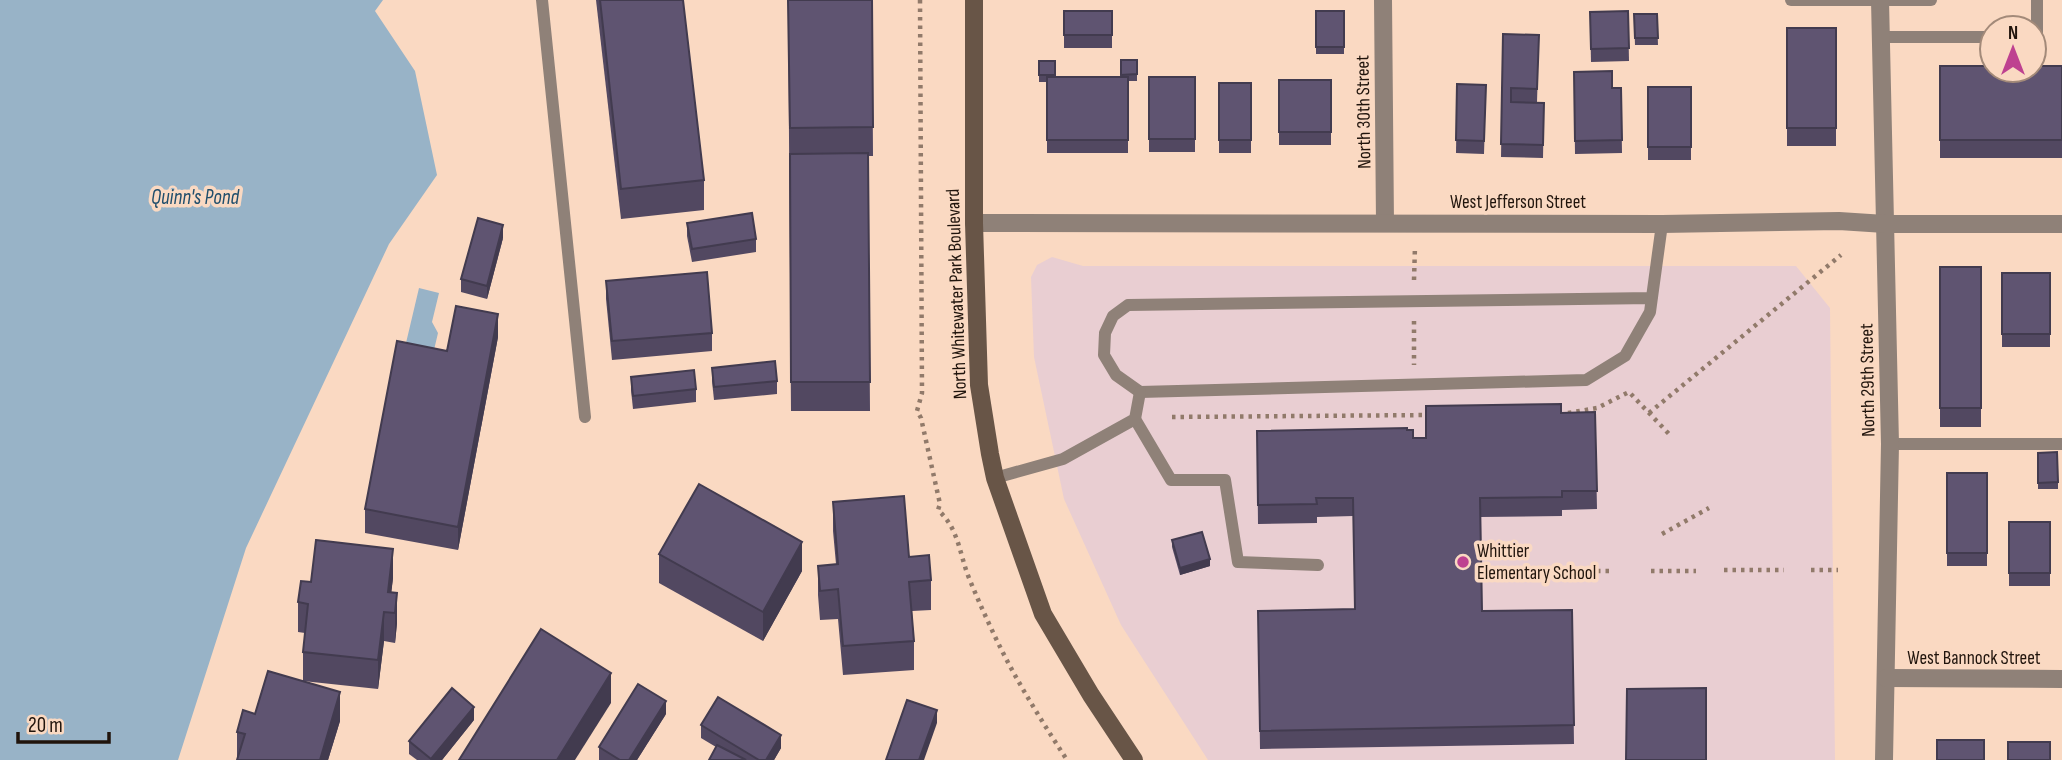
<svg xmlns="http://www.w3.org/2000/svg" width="2062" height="760" font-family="'Sofia Sans Condensed',sans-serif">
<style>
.education{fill:#e9ced2}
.water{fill:#98b3c7}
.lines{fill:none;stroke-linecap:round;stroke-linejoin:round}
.path{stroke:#917a6a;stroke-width:4.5;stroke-dasharray:3.5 5;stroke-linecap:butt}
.lane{stroke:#8f8178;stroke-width:12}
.street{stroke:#8f8178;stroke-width:18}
.secondary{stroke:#685547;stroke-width:18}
.wall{fill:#524861}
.shaded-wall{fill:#423b4f}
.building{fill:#5f5471;stroke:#423b4f;stroke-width:2}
.poi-dot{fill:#be4190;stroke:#fad9c2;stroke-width:2.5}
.labels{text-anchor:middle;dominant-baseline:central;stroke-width:7;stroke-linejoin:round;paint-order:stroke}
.street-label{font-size:19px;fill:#20140c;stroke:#fad9c2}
.poi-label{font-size:19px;fill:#20140c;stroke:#fad9c2;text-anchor:start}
.water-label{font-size:21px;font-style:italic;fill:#204e6c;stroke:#fad9c2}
</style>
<rect width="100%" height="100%" fill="#fad9c2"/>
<polygon class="education" points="1052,257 1083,266 1796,266 1830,308 1835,760 1208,760 1121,625 1064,499 1034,357 1031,277 1037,265"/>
<g class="water">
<polygon points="0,0 383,0 375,11 415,71 437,175 389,244 246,548 178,760 0,760"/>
<polygon points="419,288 439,293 432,322 438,333 434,350 406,343"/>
</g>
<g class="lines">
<g class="path">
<path d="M920,0L922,393L917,411L921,418L940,504L938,510C959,529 959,553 969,578C976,595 983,611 991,628C1012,674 1039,717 1067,760"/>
<polyline points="1414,280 1415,246"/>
<polyline points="1414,321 1414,365"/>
<polyline points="1568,413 1597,408 1629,392 1670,435"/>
<polyline points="1649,413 1841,255"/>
<polyline points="1172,417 1430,415"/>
<polyline points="1662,534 1709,508"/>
<polyline points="1724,570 1784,570"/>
<polyline points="1811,570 1838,570"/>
<polyline points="1597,571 1610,571"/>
<polyline points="1651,571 1696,571"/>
</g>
<g class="lane">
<polyline points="542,0 585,417"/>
<polyline points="1791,0 1931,0"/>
<polyline points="1882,37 1992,37"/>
<polyline points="2034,37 2037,37 2037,0"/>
<polyline points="1652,298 1128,305 1113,316 1105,333 1104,355 1116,375 1140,392 1586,380 1625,356 1650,312 1662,224"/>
<polyline points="1135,419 1171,480 1225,480 1238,562 1318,565"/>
<polyline points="1890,444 2062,444"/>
<polyline points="995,478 1063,459 1135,419 1140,392"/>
</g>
<g class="street">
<polyline points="1383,0 1385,223"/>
<polyline points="1880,0 1890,444 1884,760"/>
<polyline points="974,223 1662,224 1839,221 1885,224 2062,224"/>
<polyline points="1886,678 2062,679"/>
</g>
<polyline class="secondary" points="974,0 974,223 979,385 990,454 995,478 1043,614 1091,695 1134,760"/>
</g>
<g class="wall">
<polygon points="596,0 683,0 704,180 704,210 621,219"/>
<polygon points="788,0 872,0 873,156 868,156 870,411 791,411"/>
<rect x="1064" y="11" width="48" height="37"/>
<rect x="1316" y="11" width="28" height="43"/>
<polygon points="1628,11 1629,61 1591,62 1590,12"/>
<polygon points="1634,14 1657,14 1658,45 1635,45"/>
<rect x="1787" y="28" width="49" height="118"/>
<polygon points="1503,34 1539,35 1537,102 1544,103 1543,158 1501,157"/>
<polygon points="1121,60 1137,60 1137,81 1128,81 1128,153 1047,153 1047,82 1039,82 1039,61 1055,61 1055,77 1121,77"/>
<rect x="1940" y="66" width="122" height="92"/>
<polygon points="1574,72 1612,88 1621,88 1622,153 1575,154"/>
<rect x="1149" y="77" width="46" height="75"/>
<rect x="1279" y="80" width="52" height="65"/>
<rect x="1219" y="83" width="32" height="70"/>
<polygon points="1457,84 1486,85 1484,154 1456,153"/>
<rect x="1648" y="87" width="43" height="73"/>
<polygon points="687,223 756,239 756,252 692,262 687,236"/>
<polygon points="503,238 487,299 461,292 461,279"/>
<rect x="1940" y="267" width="41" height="160"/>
<rect x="2002" y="273" width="48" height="74"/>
<polygon points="606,281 712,333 712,351 612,360 606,299"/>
<polygon points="498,337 458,550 365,533 365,509 447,351"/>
<polygon points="712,368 777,381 777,394 714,400 712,381"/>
<polygon points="631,377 696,389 696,402 633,409 631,390"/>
<polygon points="1595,412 1597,509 1562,510 1562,516 1480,517 1482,611 1572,610 1574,744 1260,749 1258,611 1355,609 1353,516 1317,517 1317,523 1258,524 1257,431 1407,430 1413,438 1426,438 1561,413"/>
<polygon points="2038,453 2058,482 2058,489 2038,489"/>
<rect x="1947" y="473" width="40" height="93"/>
<polygon points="833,502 909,557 931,580 931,610 912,611 914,641 914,670 843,675 838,619 820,620 818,595 818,566 836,564 833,531"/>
<rect x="2009" y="522" width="41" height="64"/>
<polygon points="1172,540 1210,566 1180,575 1172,547"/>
<polygon points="659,554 802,571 763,641 659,583"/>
<polygon points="393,578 391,593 397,623 395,643 384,641 378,689 303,681 340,721 328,760 237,760 237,732 255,714 303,681 303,652 305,633 298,632 298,602 311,582"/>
<polygon points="666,714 637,760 599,760 599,747"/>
<polygon points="474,720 442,760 417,760 409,754 409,741"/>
<polygon points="701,725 781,748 774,760 709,760 716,747 701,738"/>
</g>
<g class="shaded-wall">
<polygon points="503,225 503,238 487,299 487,286"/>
<polygon points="498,314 498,337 458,550 458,527"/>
<polygon points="802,542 802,571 763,641 763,612"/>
<polygon points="393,549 393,578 389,613 388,592"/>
<polygon points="1210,559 1210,566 1180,575 1180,568"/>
<polygon points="397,593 397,623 395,643 395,613"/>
<polygon points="384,612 384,641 378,689 378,660"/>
<polygon points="611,673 611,703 575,760 557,760"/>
<polygon points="340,692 340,721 328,760 320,760"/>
<polygon points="666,701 666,714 637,760 629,760"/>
<polygon points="474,707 474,720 442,760 431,760"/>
<polygon points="937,710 937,723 924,760 919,760"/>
<polygon points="781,735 781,748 774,760 766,760"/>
</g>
<g class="building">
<polygon points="600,0 683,0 704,180 621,189"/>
<polygon points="788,0 872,0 873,127 790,128"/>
<rect x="1064" y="11" width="48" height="24"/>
<rect x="1316" y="11" width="28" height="36"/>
<polygon points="1628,11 1629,48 1591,49 1590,12"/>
<polygon points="1634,14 1657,14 1658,38 1635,38"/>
<rect x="1787" y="28" width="49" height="100"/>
<polygon points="1503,34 1539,35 1537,89 1511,88 1511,102 1544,103 1543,145 1501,144"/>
<polygon points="1121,60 1137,60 1137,74 1121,75"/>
<rect x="1039" y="61" width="16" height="14"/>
<polygon points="1940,66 1992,66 1992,70 2034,70 2034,66 2062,66 2062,140 1940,140"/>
<polygon points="1612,71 1612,88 1621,88 1622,140 1575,141 1574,72"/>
<rect x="1047" y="77" width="81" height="63"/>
<rect x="1149" y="77" width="46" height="62"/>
<rect x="1279" y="80" width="52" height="52"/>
<rect x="1219" y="83" width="32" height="57"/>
<polygon points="1457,84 1486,85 1484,141 1456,140"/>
<rect x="1648" y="87" width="43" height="60"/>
<polygon points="868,153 870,382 791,382 790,154"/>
<polygon points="752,213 756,239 692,249 687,223"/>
<polygon points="478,218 503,225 487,286 461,279"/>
<rect x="1940" y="267" width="41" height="141"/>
<polygon points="707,272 712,333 612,341 606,281"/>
<rect x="2002" y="273" width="48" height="61"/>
<polygon points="456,306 498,314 458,527 365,509 397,341 447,351"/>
<polygon points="775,361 777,381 714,387 712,368"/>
<polygon points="694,370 696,389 633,396 631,377"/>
<polygon points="1561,404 1561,413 1595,412 1597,491 1562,491 1562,497 1480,498 1482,611 1572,610 1574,725 1260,731 1258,611 1355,609 1353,498 1316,498 1317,504 1258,505 1257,431 1407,428 1407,430 1413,430 1413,438 1426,438 1426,406"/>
<polygon points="2057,452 2058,482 2038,483 2038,453"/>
<rect x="1947" y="473" width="40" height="80"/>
<polygon points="699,484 802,542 763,612 659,554"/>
<polygon points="904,496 909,557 929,555 931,580 909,582 914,641 843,646 838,589 820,591 818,566 838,564 833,502"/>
<rect x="2009" y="522" width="41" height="51"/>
<polygon points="1202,532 1210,559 1180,568 1172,540"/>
<polygon points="316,540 393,549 388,592 397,593 395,613 384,612 378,660 303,652 308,604 298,602 301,581 311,582"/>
<polygon points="541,629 611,673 557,760 459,760"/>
<polygon points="268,671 340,692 320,760 237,760 245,734 237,732 243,710 255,714"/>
<polygon points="638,684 666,701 629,760 620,760 599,747"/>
<polygon points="452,688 474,707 431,759 409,741"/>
<polygon points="1706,688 1706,760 1626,760 1627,689"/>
<polygon points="718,697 781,735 766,760 759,760 701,725"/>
<polygon points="907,700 937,710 919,760 886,760"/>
<rect x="1937" y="740" width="47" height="20"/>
<rect x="2008" y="742" width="42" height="18"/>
<polygon points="717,745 746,760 709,760"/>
</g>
<circle class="poi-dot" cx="1463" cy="562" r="7"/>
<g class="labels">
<g class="street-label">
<text transform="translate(1364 112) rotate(-91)">North 30th Street</text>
<text x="1518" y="202">West Jefferson Street</text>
<text transform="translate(957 294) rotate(-92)">North Whitewater Park Boulevard</text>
<text transform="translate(1868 380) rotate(-91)">North 29th Street</text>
<text x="1974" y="658">West Bannock Street</text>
</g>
<g class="poi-label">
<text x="1477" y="551">Whittier<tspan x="1477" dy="22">Elementary School</tspan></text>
</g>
<g class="water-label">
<text x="195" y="197">Quinn's Pond</text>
</g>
</g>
<g transform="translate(2013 49)"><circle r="33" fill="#fad9c2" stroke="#a38a79" stroke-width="2"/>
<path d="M0-5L12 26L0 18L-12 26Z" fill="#be4190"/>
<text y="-10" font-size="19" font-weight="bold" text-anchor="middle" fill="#20140c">N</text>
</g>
<path d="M18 732v10h91v-10" fill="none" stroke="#20140c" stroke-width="3.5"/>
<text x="28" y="732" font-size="21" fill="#20140c" stroke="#fad9c2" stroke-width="5" paint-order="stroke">20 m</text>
</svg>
